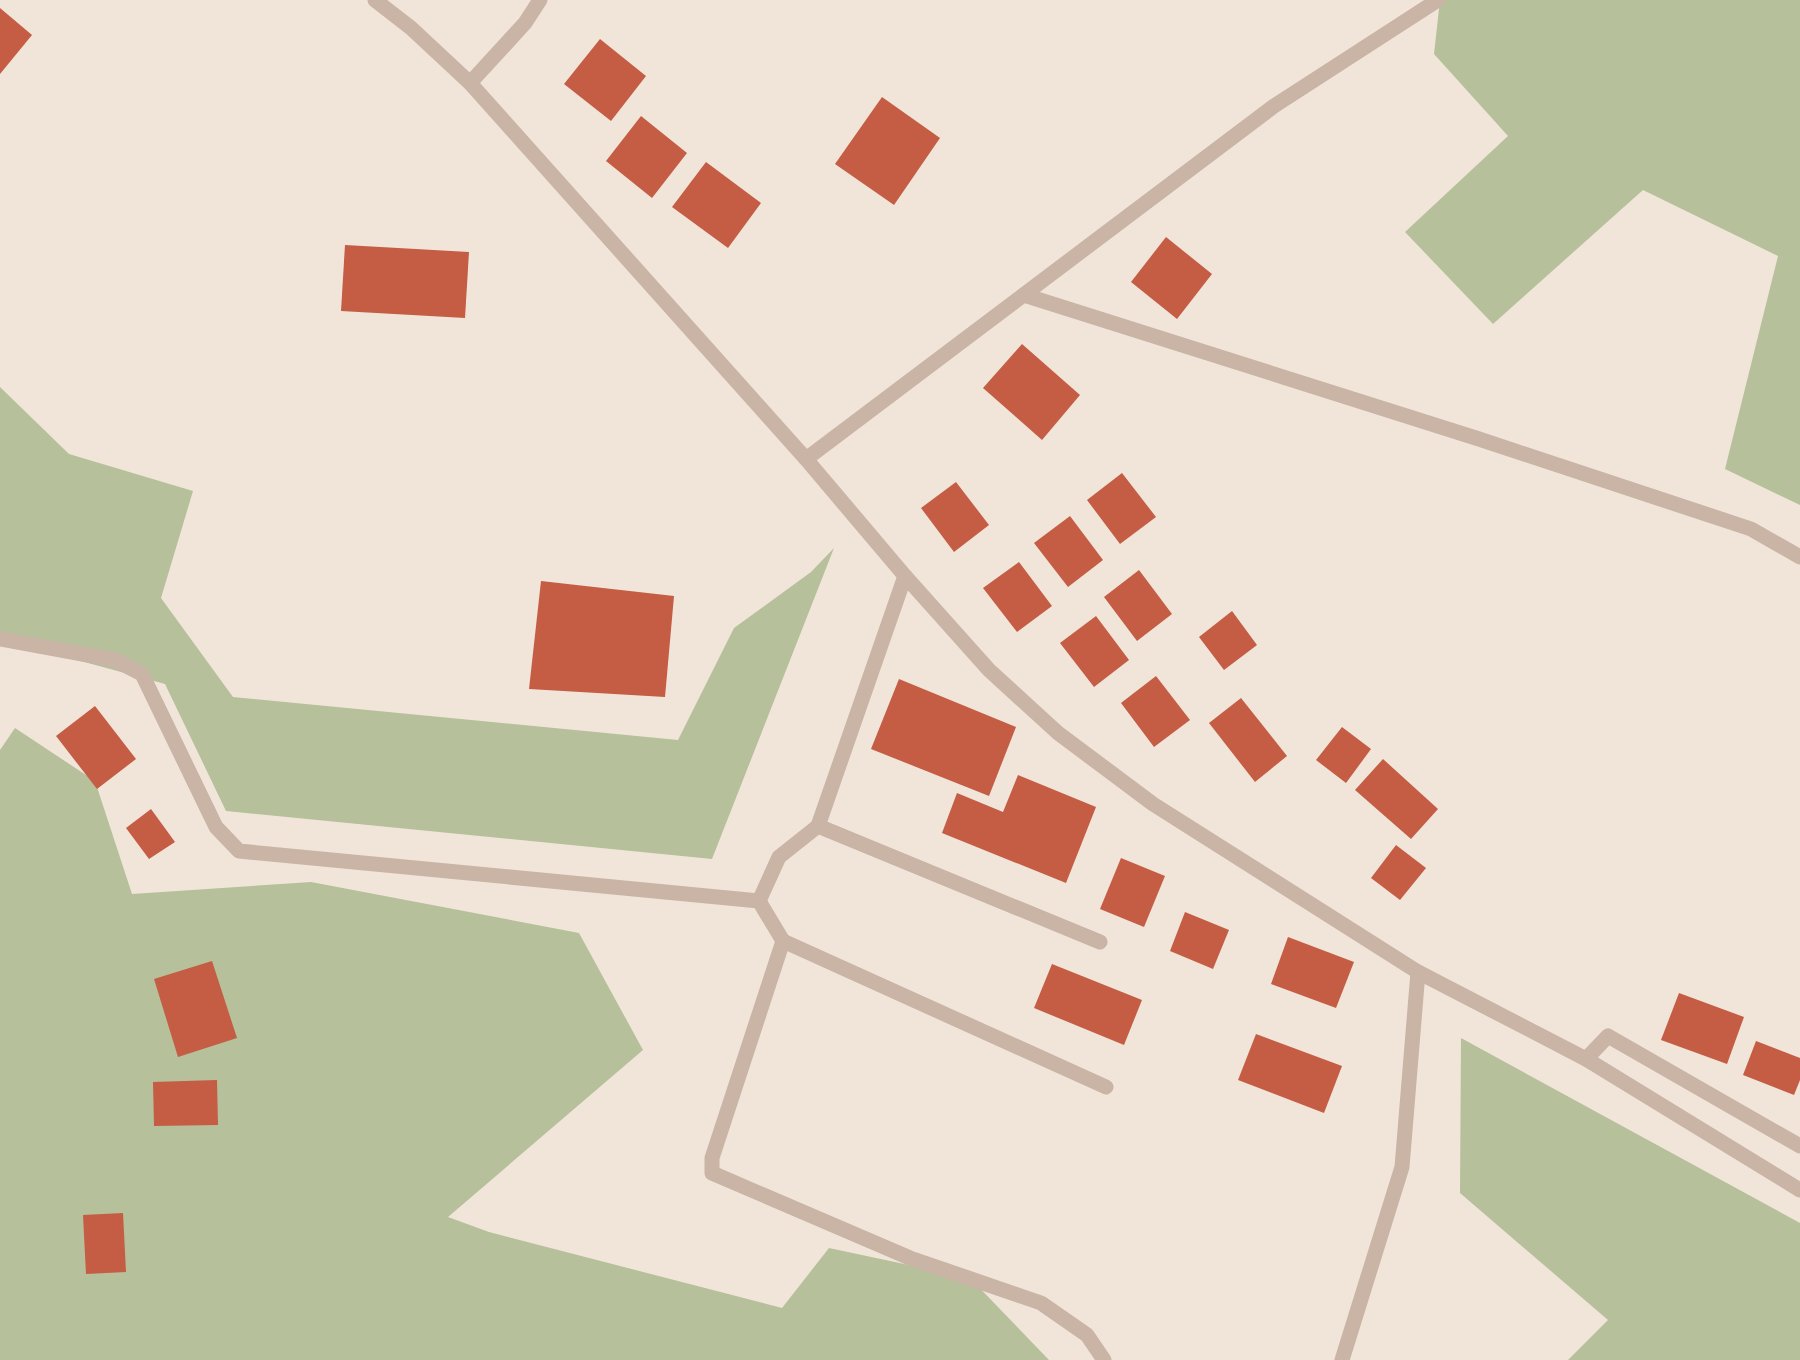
<svg xmlns="http://www.w3.org/2000/svg" width="1800" height="1360" font-family="Arial,sans-serif">
<style>
.green{fill:#b6c09a}
.building{fill:#c55c44}
.lines{fill:none;stroke-linecap:round;stroke-linejoin:round}
.minor{stroke:#c9b4a6;stroke-width:15}
.tertiary{stroke:#c9b4a6;stroke-width:15}
</style>
<rect width="100%" height="100%" fill="#f1e5da"/>
<g class="green">
<polygon points="1440,0 1800,0 1800,505 1725,469 1778,256 1643,190 1493,324 1405,232 1508,136 1434,54"/>
<polygon points="0,387 69,454 193,491 161,598 233,697 678,740 734,628 811,572 834,548 712,859 226,811 165,684 0,639"/>
<polygon points="15,728 95,781 132,894 311,882 579,933 643,1050 448,1217 489,1232 782,1308 829,1248 970,1278 1049,1360 0,1360 0,750"/>
<polygon points="1461,1038 1800,1223 1800,1360 1568,1360 1608,1320 1460,1193"/>
</g>
<g class="building">
<polygon points="0,8 32,35 0,74"/>
<polygon points="600,39 646,76 611,121 564,84"/>
<polygon points="882,97 940,138 894,205 835,164"/>
<polygon points="641,116 687,153 652,198 606,161"/>
<polygon points="706,162 761,203 728,248 672,207"/>
<polygon points="1166,237 1212,274 1177,319 1131,282"/>
<polygon points="345,245 469,252 465,318 341,311"/>
<polygon points="1022,344 1080,395 1042,440 983,388"/>
<polygon points="1122,473 1156,517 1120,544 1087,500"/>
<polygon points="956,482 989,525 954,552 921,508"/>
<polygon points="1070,516 1103,560 1068,587 1034,543"/>
<polygon points="1019,562 1052,606 1017,632 983,588"/>
<polygon points="1139,570 1172,614 1137,641 1104,597"/>
<polygon points="541,581 674,596 665,697 529,689"/>
<polygon points="1232,611 1257,645 1224,670 1199,637"/>
<polygon points="1096,616 1129,660 1094,687 1060,643"/>
<polygon points="1156,676 1190,720 1154,747 1121,703"/>
<polygon points="899,679 1016,727 989,796 871,749"/>
<polygon points="1241,698 1287,756 1255,782 1209,723"/>
<polygon points="95,706 136,759 97,789 56,736"/>
<polygon points="1342,727 1371,749 1346,783 1316,760"/>
<polygon points="1383,759 1438,809 1411,839 1355,790"/>
<polygon points="1018,775 1096,807 1066,883 942,833 957,793 1003,812"/>
<polygon points="151,809 175,842 149,859 126,828"/>
<polygon points="1396,845 1426,868 1400,900 1371,878"/>
<polygon points="1121,858 1165,876 1144,927 1100,909"/>
<polygon points="1185,912 1229,930 1213,969 1170,951"/>
<polygon points="1288,937 1354,962 1336,1008 1271,984"/>
<polygon points="212,961 237,1038 178,1057 154,979"/>
<polygon points="1052,964 1142,1000 1124,1045 1034,1008"/>
<polygon points="1679,993 1744,1017 1727,1064 1661,1040"/>
<polygon points="1256,1034 1342,1066 1324,1113 1238,1080"/>
<polygon points="1756,1041 1800,1058 1800,1080 1794,1095 1743,1075"/>
<polygon points="217,1080 218,1125 154,1126 153,1082"/>
<polygon points="123,1213 126,1272 86,1274 83,1215"/>
</g>
<g class="lines">
<g class="minor">
<polyline points="470,83 525,23 540,0"/>
<polyline points="1024,295 1479,439 1751,529 1800,557"/>
<polyline points="806,459 1274,106 1438,0"/>
<polyline points="905,576 818,826 1100,942"/>
<polyline points="0,639 115,660 142,674 216,827 239,851 759,901 783,941"/>
<polyline points="759,901 779,857 818,826"/>
<polyline points="1586,1059 1608,1036 1800,1146"/>
<polyline points="1104,1360 1087,1335 1041,1303 910,1258 712,1173 712,1158 783,941 1106,1087"/>
<polyline points="1342,1360 1402,1167 1418,972"/>
</g>
<polyline class="tertiary" points="375,0 411,28 470,83 806,459 905,576 989,670 1058,733 1153,804 1418,972 1586,1059 1800,1190"/>
</g>
</svg>
